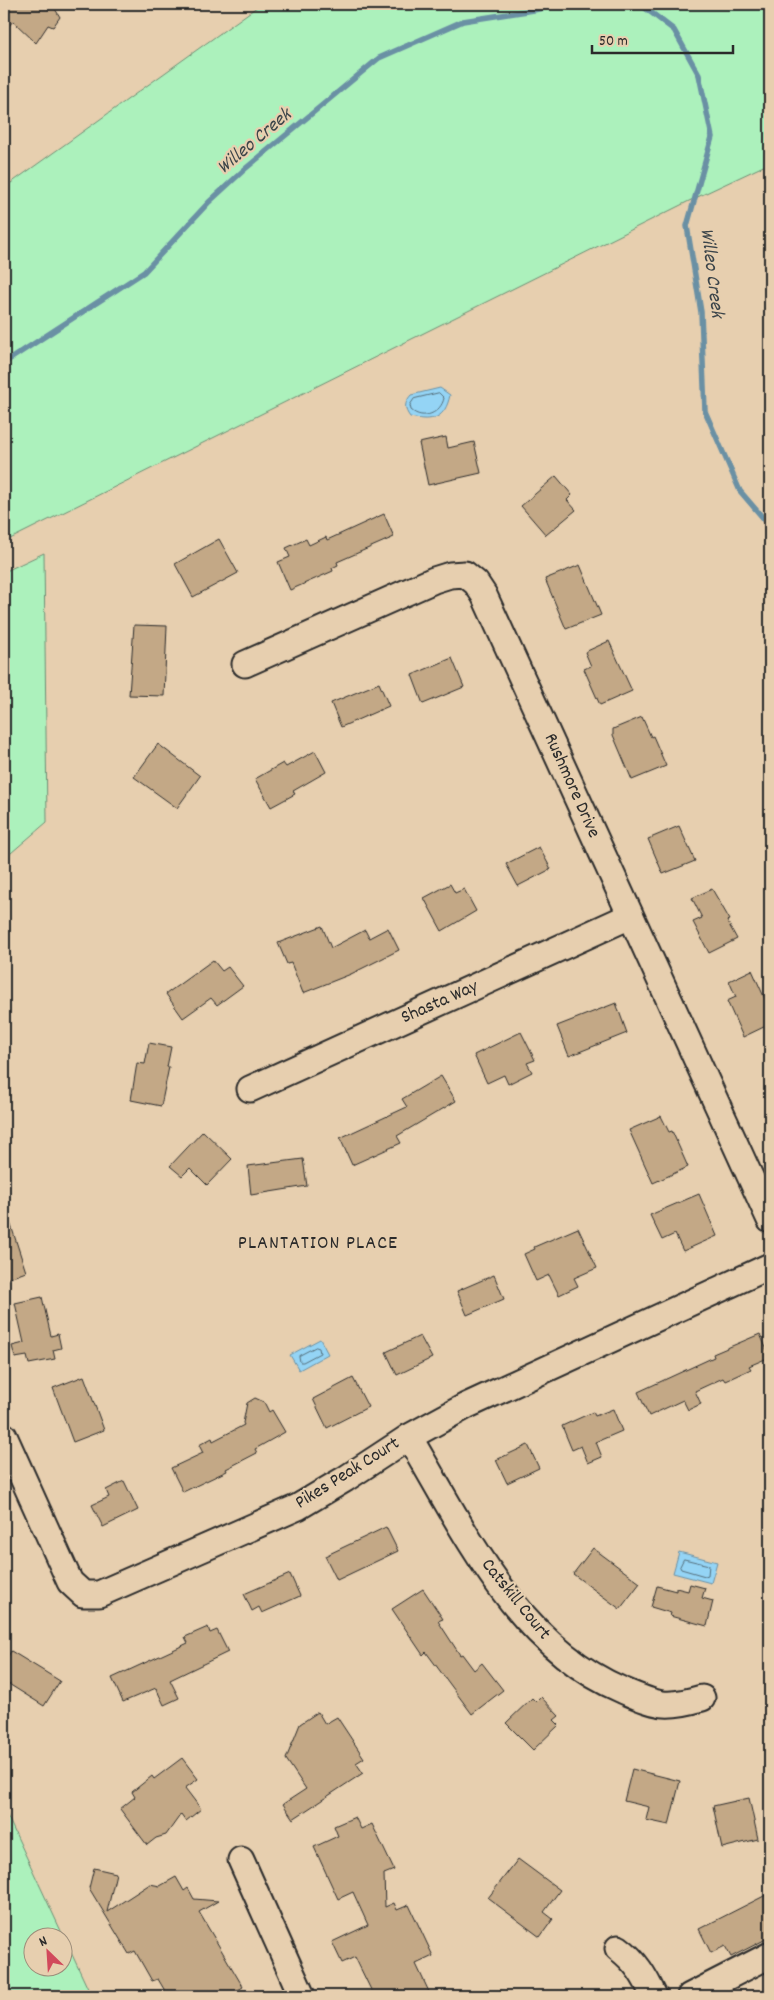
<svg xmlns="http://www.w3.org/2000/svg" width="774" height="2000" font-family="Dekko,sans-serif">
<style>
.green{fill:#acf1bc;stroke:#6c8e74;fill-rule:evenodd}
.water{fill:#94d4f5;stroke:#6a90a4}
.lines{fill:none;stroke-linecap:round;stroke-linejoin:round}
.shore{stroke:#556f7c;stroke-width:1}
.stream{stroke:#6a90a4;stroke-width:5.5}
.building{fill:#c3a886;stroke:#2b2b2b}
.minor-casing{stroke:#2b2b2b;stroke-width:29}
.minor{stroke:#e7cfaf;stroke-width:25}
.labels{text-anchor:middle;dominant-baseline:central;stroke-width:4.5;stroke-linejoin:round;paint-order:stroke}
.street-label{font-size:19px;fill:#2b2b2b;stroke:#e7cfaf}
.water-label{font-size:20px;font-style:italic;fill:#3b4449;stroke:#e7cfaf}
.neighbourhood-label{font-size:20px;letter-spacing:1px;fill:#2b2b2b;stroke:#e7cfaf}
</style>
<rect width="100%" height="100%" fill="#e7cfaf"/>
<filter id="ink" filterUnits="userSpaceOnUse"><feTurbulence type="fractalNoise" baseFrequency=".02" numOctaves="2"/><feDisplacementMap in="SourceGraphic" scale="10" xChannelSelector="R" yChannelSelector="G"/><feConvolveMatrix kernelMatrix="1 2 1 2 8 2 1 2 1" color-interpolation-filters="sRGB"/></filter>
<g filter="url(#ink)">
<g class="green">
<polygon points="261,4 770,4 770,163 689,201 4,542 4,188"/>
<polygon points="44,553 47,822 4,859 4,572"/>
<path d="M4,1811H5L89,1991L76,1996H4ZM32,1938H62V1968H32Z"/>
</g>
<g class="water">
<path d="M440,388L450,395C445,419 433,422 410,417C404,409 404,403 411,395Z"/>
<polygon points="320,1339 328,1354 299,1370 290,1355"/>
<polygon points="679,1552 717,1562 711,1583 673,1573"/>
</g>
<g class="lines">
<g class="shore">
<path d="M439,393L444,398C441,413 423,421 411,410L410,405L414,399Z"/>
<polygon points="316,1347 319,1348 320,1353 303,1362 300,1362 299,1356"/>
<polygon points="684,1559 709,1565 708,1575 705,1576 681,1569 680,1567"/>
</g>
<g class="stream">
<polyline points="640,4 674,30 699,75 712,137 687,226 701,312 705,411 740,491 770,526"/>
<polyline points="4,363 144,272 209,202 245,169 379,58 463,21 534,10 558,4"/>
</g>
</g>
<g class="building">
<polygon points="4,4 52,4 60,17 53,27 48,25 36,43 13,21 4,32"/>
<polygon points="446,437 448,448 474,442 481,473 428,485 419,443"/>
<polygon points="556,476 572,495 567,500 576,510 546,535 521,506"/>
<polygon points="384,514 394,537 337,562 338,565 332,568 333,571 290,590 278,562 290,557 286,548 306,539 309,545 326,537 327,540"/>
<polygon points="219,539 238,573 193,597 175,564"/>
<polygon points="580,565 601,615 566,629 545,579"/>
<polygon points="134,625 167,626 164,696 129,695"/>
<polygon points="609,641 632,691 600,705 584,669 591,666 585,652"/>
<polygon points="452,658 464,687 423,704 412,675"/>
<polygon points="379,683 389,706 341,727 331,703"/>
<polygon points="642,717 651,737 653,736 666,766 632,780 613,735 613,729"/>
<polygon points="158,744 200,776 177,808 134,777"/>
<polygon points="315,751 326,772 293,791 295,794 271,807 255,779 283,763 286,767"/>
<polygon points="679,826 695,861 663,874 648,839"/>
<polygon points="539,847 551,869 518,886 506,864"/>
<polygon points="450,884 455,893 464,889 476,911 442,931 424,898"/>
<polygon points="712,889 730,920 727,921 737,939 709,953 693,922 702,918 692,898"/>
<polygon points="322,926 331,948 365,930 369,938 388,928 399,950 351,974 303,993 291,963 287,964 278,943"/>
<polygon points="213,960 222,971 228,967 243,986 217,1005 211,998 183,1018 166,994"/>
<polygon points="752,970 770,1010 770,1024 743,1037 727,1001 736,997 729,981"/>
<polygon points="616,1003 627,1033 569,1056 557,1026"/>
<polygon points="521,1032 535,1060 527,1063 532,1072 508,1084 504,1075 487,1083 474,1055"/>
<polygon points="149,1043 171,1047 167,1067 169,1067 161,1106 131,1100 137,1063 145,1064"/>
<polygon points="441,1076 456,1101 397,1136 401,1143 352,1165 340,1138 407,1107 402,1099"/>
<polygon points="661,1116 669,1132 672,1131 688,1167 653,1183 629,1130"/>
<polygon points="203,1131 232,1159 207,1185 190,1168 182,1176 170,1166"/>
<polygon points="303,1159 307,1186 251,1195 248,1166"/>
<polygon points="699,1194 717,1236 683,1251 675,1234 662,1240 650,1215"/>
<polygon points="7,1213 26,1272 4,1280 4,1214"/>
<polygon points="578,1228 597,1268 574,1278 578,1286 559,1295 549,1275 536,1281 524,1254 535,1249 534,1247"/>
<polygon points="494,1275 504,1299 467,1315 457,1291"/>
<polygon points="42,1297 51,1336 58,1334 61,1348 53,1350 55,1359 29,1364 27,1356 15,1358 12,1346 24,1343 15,1303"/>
<polygon points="760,1334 770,1357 749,1366 751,1369 725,1381 723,1378 695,1391 701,1404 688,1410 683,1400 649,1416 638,1392 714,1357 713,1354"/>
<polygon points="420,1336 432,1358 397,1375 386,1352"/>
<polygon points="84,1376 104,1430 73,1442 53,1388"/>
<polygon points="353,1378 368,1407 327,1428 313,1399"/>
<polygon points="255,1398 264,1402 269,1412 272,1410 285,1432 255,1449 257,1453 226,1469 227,1471 183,1492 171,1468 203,1453 199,1445 212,1438 213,1441 244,1425 243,1423 247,1403"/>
<polygon points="613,1409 622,1431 596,1442 602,1457 588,1463 581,1446 572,1450 562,1426 593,1412 595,1416"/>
<polygon points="528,1445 539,1468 507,1483 496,1460"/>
<polygon points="124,1481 138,1510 103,1527 92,1505 109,1497 106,1490"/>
<polygon points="386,1527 398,1551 337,1580 325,1556"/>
<polygon points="593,1548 640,1583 620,1609 573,1574"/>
<polygon points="290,1574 300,1596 262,1613 259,1607 252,1611 244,1594"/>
<polygon points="690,1584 705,1588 702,1598 713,1601 707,1626 670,1616 671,1613 651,1607 657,1586 676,1591 676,1588 688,1591"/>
<polygon points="423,1589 443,1619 438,1621 460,1655 462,1654 474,1670 482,1663 503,1690 472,1714 426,1652 423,1655 392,1609"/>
<polygon points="208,1627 210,1633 217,1630 228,1652 170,1680 179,1698 164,1705 156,1688 123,1702 112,1678 188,1643 185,1637"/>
<polygon points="11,1651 60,1681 44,1706 4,1681 4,1663"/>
<polygon points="541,1697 559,1716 554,1720 559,1725 533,1750 506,1723 532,1698 536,1702"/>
<polygon points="318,1712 325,1724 337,1717 364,1758 356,1763 363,1773 293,1819 283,1804 306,1789 286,1759 300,1724"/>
<polygon points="182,1758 198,1779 185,1788 201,1809 186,1821 181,1814 166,1835 156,1838 147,1845 120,1809 135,1797 132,1792 152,1776 154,1779"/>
<polygon points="632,1769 680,1781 669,1825 646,1820 649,1807 624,1801"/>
<polygon points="749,1798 758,1839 722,1848 713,1806"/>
<polygon points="355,1817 361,1829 372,1824 394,1870 384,1874 385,1907 394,1903 397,1910 409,1905 433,1956 416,1964 431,1996 374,1996 355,1957 342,1963 332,1942 368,1925 353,1892 338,1899 314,1847 338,1836 334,1826"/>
<polygon points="518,1859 560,1890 544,1912 553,1919 540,1937 488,1898"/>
<polygon points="94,1868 116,1873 107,1912 150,1884 160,1886 176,1877 184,1891 188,1888 194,1899 218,1901 199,1912 243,1987 228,1996 168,1996 158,1979 152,1981 135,1951 129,1954 89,1888"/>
<polygon points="770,1893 770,1937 731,1957 725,1946 711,1953 699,1929"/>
</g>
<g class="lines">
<g class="minor-casing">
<g id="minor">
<polyline points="245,664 434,580 450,575 465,574 476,583 484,595 770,1220"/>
<polyline points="250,1089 630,916"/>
<polyline points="4,1436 70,1582 83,1594 99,1594 298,1507 345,1479 409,1437 466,1406 770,1266"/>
<path d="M409,1437C465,1531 516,1645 622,1690C657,1705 665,1709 702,1698"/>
<polyline points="241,1860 302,1996"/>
<path d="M618,1948C636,1961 645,1977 654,1996"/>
<polyline points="690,1996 770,1955"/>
</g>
</g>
<use href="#minor" class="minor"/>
</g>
</g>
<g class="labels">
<g class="street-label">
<text transform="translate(571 786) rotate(66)">Rushmore Drive</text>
<text transform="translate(440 1003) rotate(-24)">Shasta Way</text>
<text transform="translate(348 1474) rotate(-32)">Pikes Peak Court</text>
<text transform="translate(515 1600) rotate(51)">Catskill Court</text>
</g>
<g class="water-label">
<text transform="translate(255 142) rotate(-40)">Willeo Creek</text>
<text transform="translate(711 273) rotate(83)">Willeo Creek</text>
</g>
<g class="neighbourhood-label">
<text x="318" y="1244">PLANTATION PLACE</text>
</g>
</g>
<rect width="774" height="2000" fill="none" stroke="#e7cfaf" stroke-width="20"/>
<rect x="10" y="10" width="754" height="1980" fill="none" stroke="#2b2b2b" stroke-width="2" filter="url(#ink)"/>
<g transform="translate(48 1952) rotate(335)"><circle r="24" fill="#e7cfaf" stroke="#9c8d7a"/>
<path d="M0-4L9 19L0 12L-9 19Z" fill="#d1495b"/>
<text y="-8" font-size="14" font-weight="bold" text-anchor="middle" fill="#2b2b2b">N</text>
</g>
<path d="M592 45v8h141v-8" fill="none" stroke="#2b2b2b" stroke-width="2.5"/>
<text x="599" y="45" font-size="15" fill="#2b2b2b" stroke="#e7cfaf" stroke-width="4" paint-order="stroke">50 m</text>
</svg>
